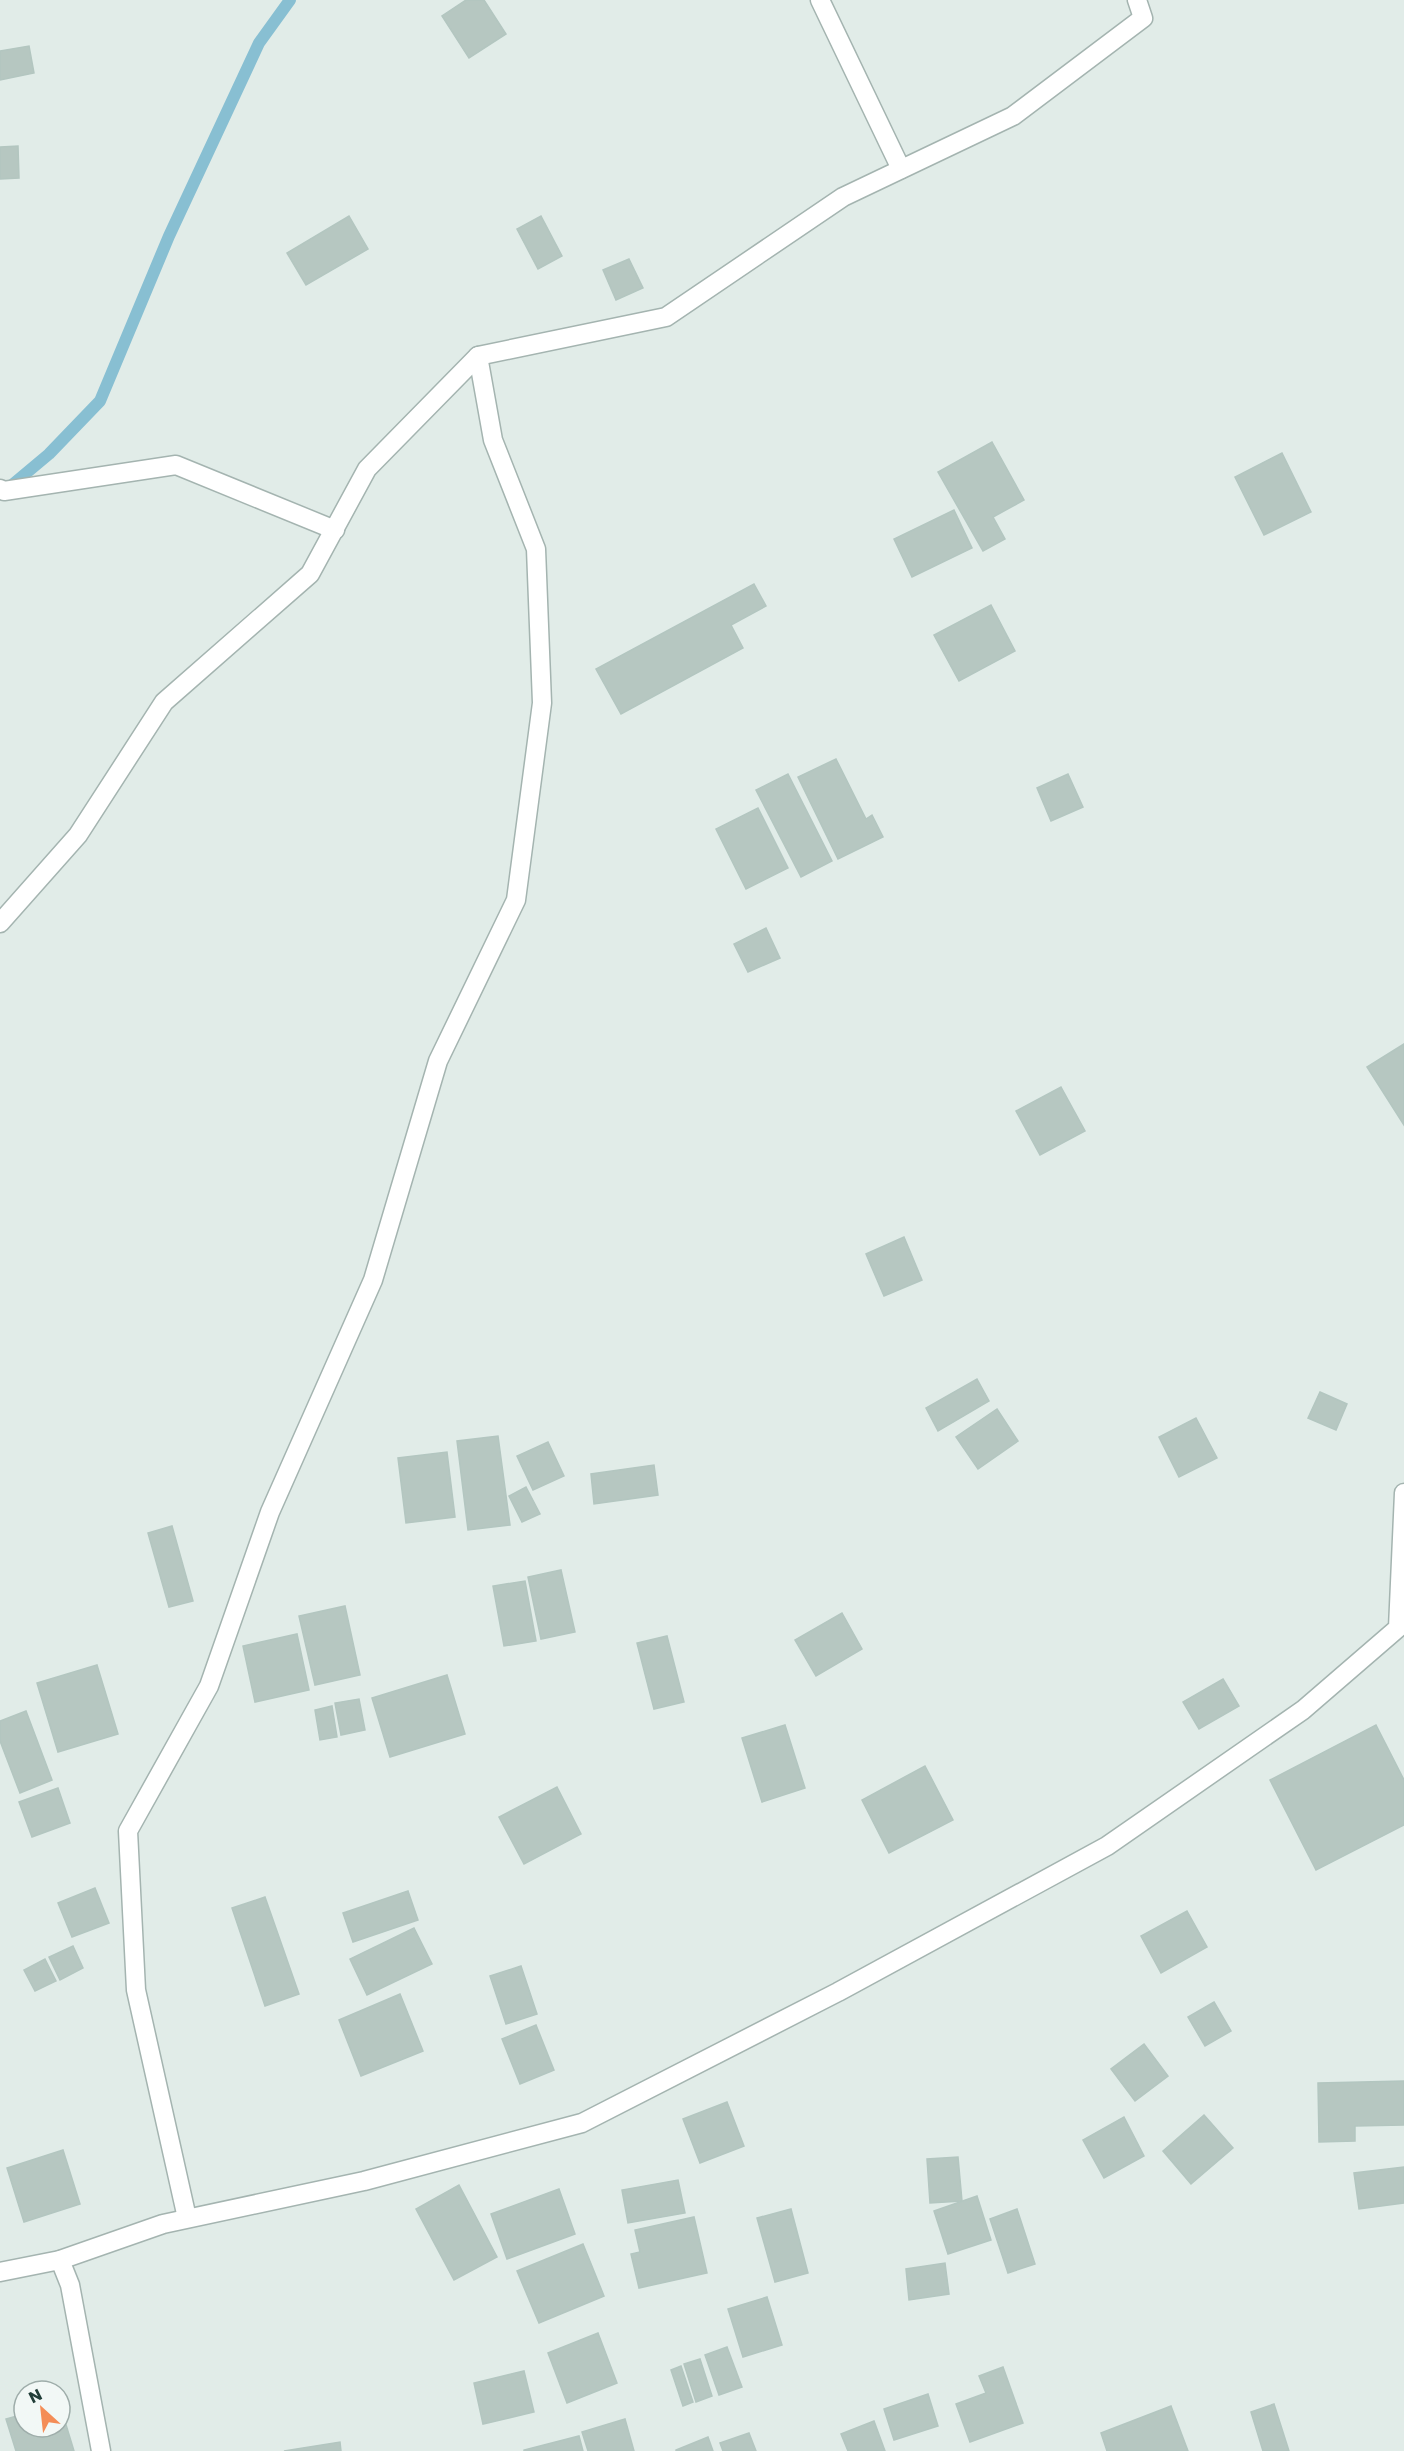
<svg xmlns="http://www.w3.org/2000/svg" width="1404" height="2451" font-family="Poppins,sans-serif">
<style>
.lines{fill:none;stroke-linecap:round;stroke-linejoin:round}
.stream{stroke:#88bfd2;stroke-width:12}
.building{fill:#b6c7c1;stroke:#b3c6c0;stroke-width:1.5}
.minor-casing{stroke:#a4b4b0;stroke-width:21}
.minor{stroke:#fff;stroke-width:18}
</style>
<rect width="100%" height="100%" fill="#e1ece8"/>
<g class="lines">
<polyline class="stream" points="6,490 49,454 100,401 169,236 259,43 290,0"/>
</g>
<g class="building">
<polygon points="466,0 484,0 506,34 469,58 442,16"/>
<polygon points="29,46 34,73 0,80 0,51"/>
<polygon points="18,146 19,178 0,179 0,147"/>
<polygon points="349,216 368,249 306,285 287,253"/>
<polygon points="541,216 562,256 538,269 517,229"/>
<polygon points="629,259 643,288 616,300 603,270"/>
<polygon points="992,442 1024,500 993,517 1005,539 983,551 938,472"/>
<polygon points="1282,453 1311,512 1264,535 1235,477"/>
<polygon points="954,510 972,548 912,577 894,539"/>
<polygon points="754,584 766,606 731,625 743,648 621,714 596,669"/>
<polygon points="991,605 1015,651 959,681 934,635"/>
<polygon points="836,759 866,819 872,815 883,837 838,859 798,777"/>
<polygon points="788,774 832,861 801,877 756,790"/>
<polygon points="1068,774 1083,807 1051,821 1037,788"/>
<polygon points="758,808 788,868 746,889 716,829"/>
<polygon points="766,928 780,958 748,972 734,944"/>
<polygon points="1404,1044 1404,1125 1367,1067"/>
<polygon points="1061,1087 1085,1131 1040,1155 1016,1111"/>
<polygon points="904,1237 922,1280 884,1296 866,1254"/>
<polygon points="977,1379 989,1401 938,1431 926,1408"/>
<polygon points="1320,1392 1347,1404 1336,1430 1308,1418"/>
<polygon points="997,1409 1018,1441 978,1469 956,1437"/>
<polygon points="1196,1418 1217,1458 1179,1477 1159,1437"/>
<polygon points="498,1436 510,1525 468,1530 457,1441"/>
<polygon points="548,1442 564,1476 533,1490 517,1456"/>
<polygon points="447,1452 455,1517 406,1523 398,1458"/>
<polygon points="654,1465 658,1495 594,1504 591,1474"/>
<polygon points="526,1487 540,1514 522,1522 509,1496"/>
<polygon points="172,1526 193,1601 169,1607 148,1533"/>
<polygon points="561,1570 575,1632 541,1639 528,1577"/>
<polygon points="525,1581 536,1641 504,1646 493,1586"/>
<polygon points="345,1606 360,1675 315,1685 299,1616"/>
<polygon points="842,1613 862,1649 816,1676 795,1640"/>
<polygon points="297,1634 309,1690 255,1702 243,1646"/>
<polygon points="667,1636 684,1702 654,1709 637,1643"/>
<polygon points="97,1665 118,1734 58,1752 37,1683"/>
<polygon points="447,1675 465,1734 390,1757 372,1698"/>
<polygon points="1223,1679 1239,1706 1199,1729 1183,1702"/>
<polygon points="359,1699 365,1730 341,1735 335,1703"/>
<polygon points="332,1706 337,1737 320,1740 315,1710"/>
<polygon points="26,1711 52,1780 20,1793 0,1741 0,1721"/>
<polygon points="785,1725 805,1788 762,1802 742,1738"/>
<polygon points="1376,1725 1404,1780 1404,1825 1316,1870 1270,1780"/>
<polygon points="925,1766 953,1820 889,1853 862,1800"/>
<polygon points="557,1787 581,1834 524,1864 499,1817"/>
<polygon points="58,1788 70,1823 32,1837 19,1802"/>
<polygon points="95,1888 109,1923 72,1937 58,1903"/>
<polygon points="408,1891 418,1920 353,1942 343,1913"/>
<polygon points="265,1897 299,1994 265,2006 232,1908"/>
<polygon points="1187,1911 1207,1947 1161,1973 1141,1936"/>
<polygon points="414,1928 432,1964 367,1995 350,1959"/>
<polygon points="73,1946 83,1968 60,1980 49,1957"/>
<polygon points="45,1959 56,1981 35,1991 24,1970"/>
<polygon points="521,1966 537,2014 506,2024 490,1976"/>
<polygon points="400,1994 423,2051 361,2076 339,2020"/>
<polygon points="1214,2002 1231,2031 1205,2046 1188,2017"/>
<polygon points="536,2025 554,2070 520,2084 502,2039"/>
<polygon points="1144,2044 1168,2076 1135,2101 1111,2069"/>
<polygon points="1404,2081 1404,2125 1355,2126 1355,2141 1319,2142 1318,2083"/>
<polygon points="727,2102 744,2146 700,2163 683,2119"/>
<polygon points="1204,2115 1233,2148 1191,2184 1163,2151"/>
<polygon points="1124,2117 1144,2156 1104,2178 1083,2140"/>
<polygon points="63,2150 80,2204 24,2222 7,2168"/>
<polygon points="958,2157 962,2201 930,2203 927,2159"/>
<polygon points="1404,2167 1404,2203 1359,2209 1354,2173"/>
<polygon points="678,2180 685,2213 628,2223 622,2190"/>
<polygon points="459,2185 497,2257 454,2280 416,2209"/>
<polygon points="559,2189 575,2234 507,2259 491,2214"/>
<polygon points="977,2196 991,2240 948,2254 934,2211"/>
<polygon points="791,2209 808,2273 775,2282 757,2218"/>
<polygon points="1017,2209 1035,2264 1008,2273 990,2219"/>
<polygon points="694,2217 707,2273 639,2288 631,2254 640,2252 635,2230"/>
<polygon points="583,2244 604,2296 539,2323 517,2271"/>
<polygon points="945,2263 949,2294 909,2300 906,2269"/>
<polygon points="767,2297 782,2345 743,2357 728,2309"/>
<polygon points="598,2333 617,2383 567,2403 548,2353"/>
<polygon points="727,2347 742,2387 719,2395 705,2355"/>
<polygon points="700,2359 712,2396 696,2402 684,2364"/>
<polygon points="681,2366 693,2402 683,2406 671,2370"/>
<polygon points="1003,2367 1023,2423 970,2442 956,2404 986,2393 979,2376"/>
<polygon points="524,2371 534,2412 483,2424 474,2383"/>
<polygon points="928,2394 938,2426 894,2440 884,2409"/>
<polygon points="1274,2404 1289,2451 1263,2451 1251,2412"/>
<polygon points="60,2405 74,2451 16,2451 6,2419 24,2414 24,2427 60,2427"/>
<polygon points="1171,2406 1188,2451 1107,2451 1101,2433"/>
<polygon points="625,2419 634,2451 588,2451 582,2432"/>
<polygon points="874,2421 885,2451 848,2451 841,2434"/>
<polygon points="749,2433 756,2451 723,2451 720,2443"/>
<polygon points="579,2436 583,2451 524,2451 524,2450"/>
<polygon points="708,2437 713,2451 676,2451 676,2450"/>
<polygon points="340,2442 341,2451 284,2451"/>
</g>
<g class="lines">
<g class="minor-casing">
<g id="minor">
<polyline points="820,0 901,169"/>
<polyline points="0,489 4,491 176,465 335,530"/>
<polyline points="0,923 78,835 164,702 310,574 367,469 478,356 666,317 843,197 1013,116 1143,18 1137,0"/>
<polyline points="187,2218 136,1990 128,1831 209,1686 270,1512 373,1280 438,1061 516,900 542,703 536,549 493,440 478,356"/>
<polyline points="60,2260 70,2285 101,2451"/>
<polyline points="0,2272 60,2260 163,2224 364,2181 582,2123 838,1992 1107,1846 1303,1710 1398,1628 1404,1493"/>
</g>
</g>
<use href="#minor" class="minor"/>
</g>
<g transform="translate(42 2409) rotate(333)"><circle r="28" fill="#f2f8f6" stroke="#9eadaa" stroke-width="1.5"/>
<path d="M0-4.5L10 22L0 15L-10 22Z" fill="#f48d57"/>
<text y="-9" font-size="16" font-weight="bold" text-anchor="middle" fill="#213d38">N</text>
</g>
</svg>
